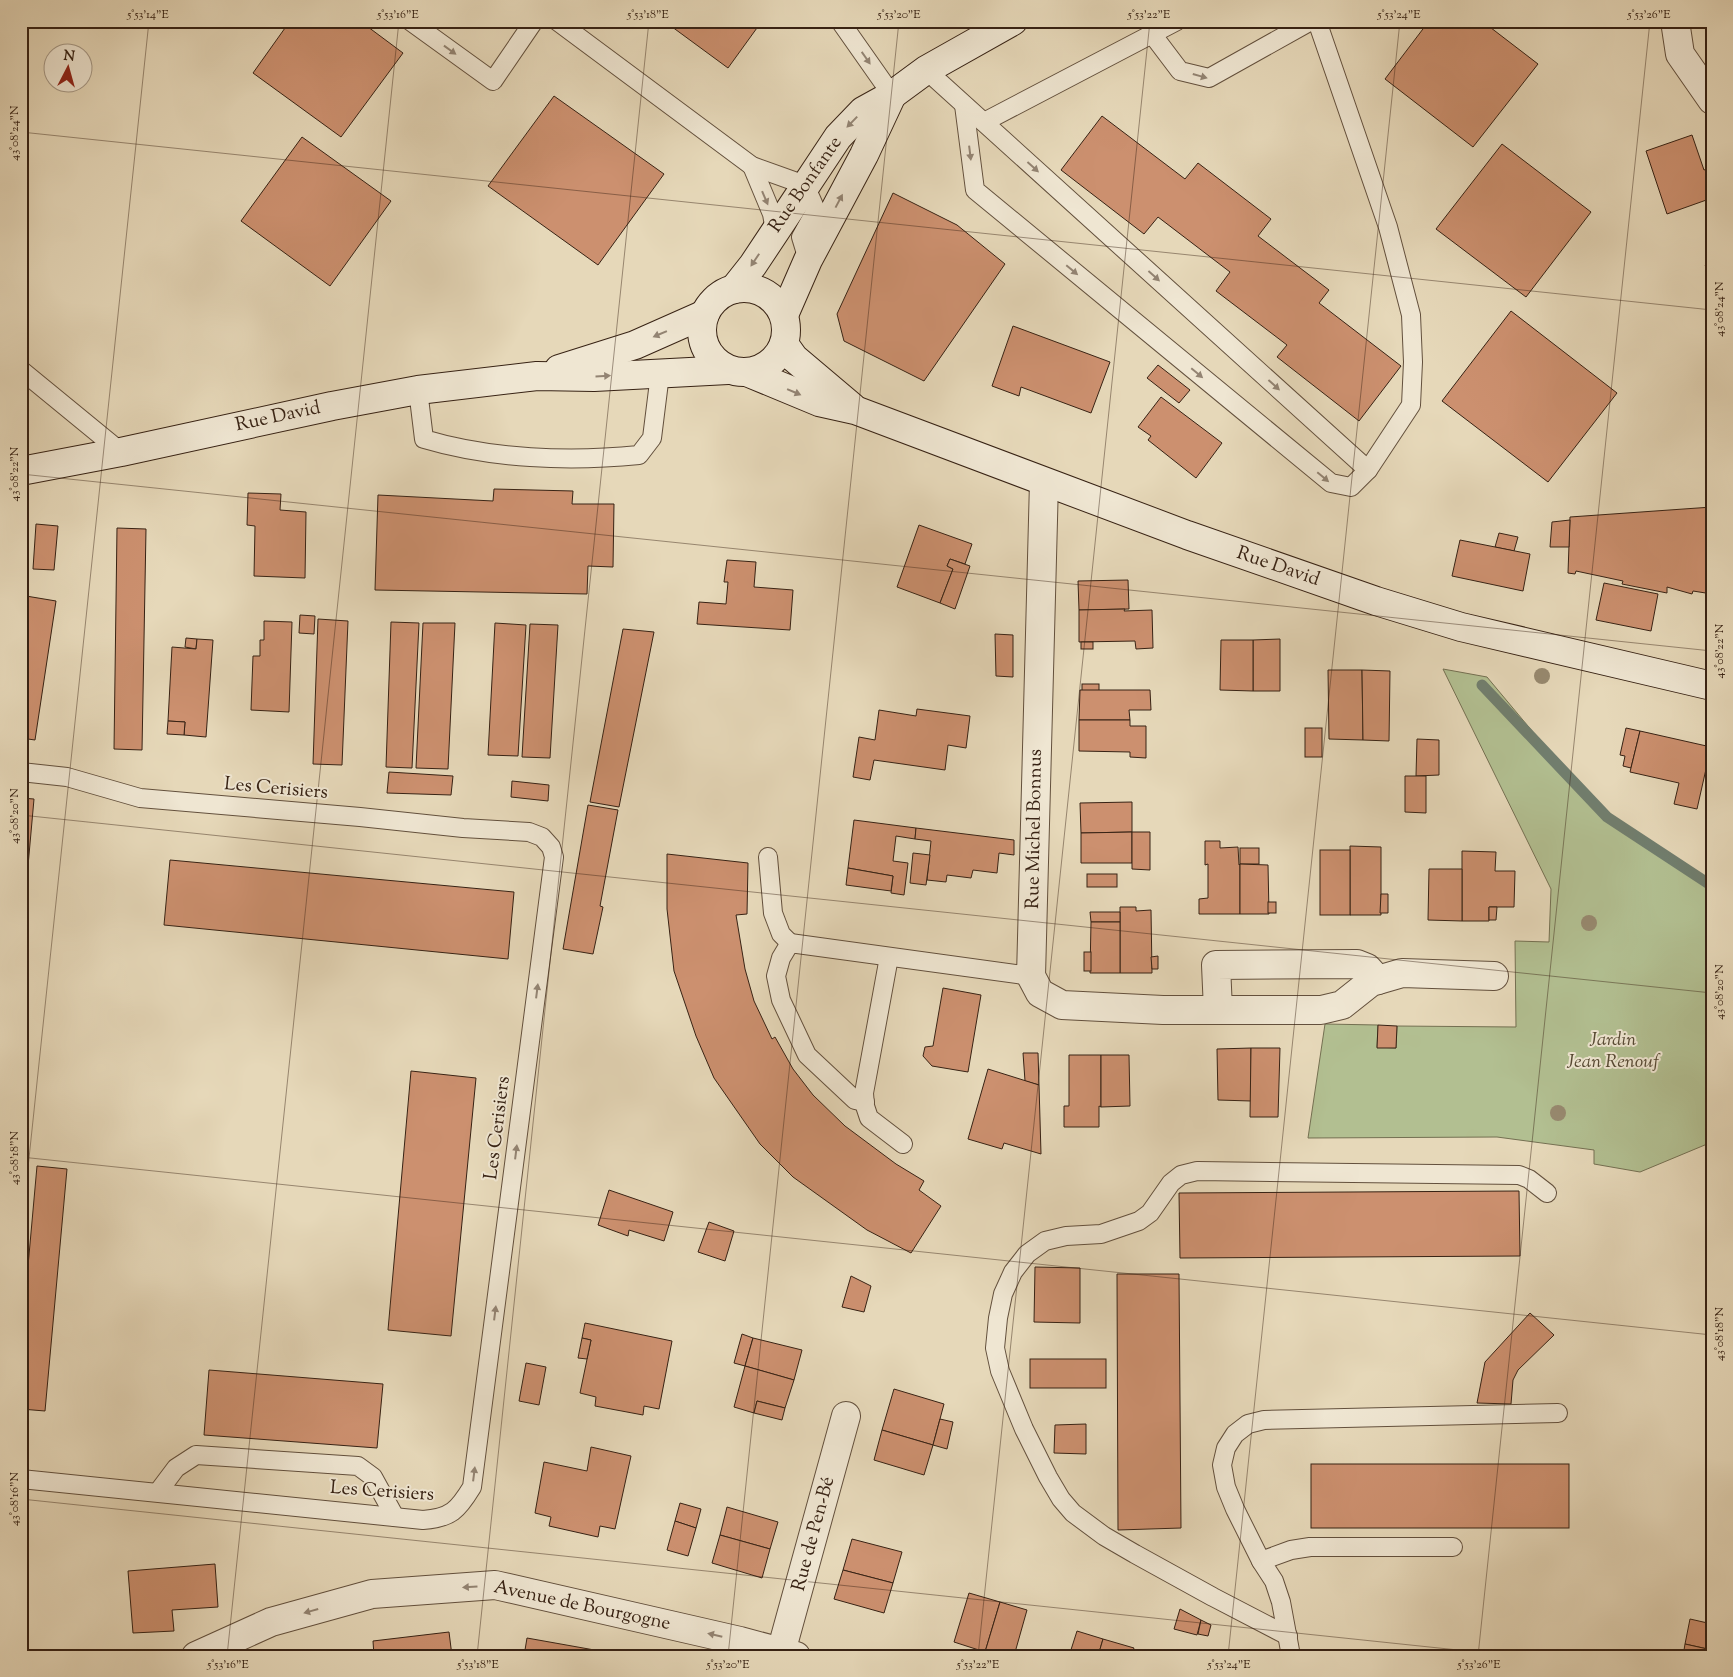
<svg xmlns="http://www.w3.org/2000/svg" width="1733" height="1677" font-family="'Sorts Mill Goudy',serif">
<style>
.green{fill:#b2bf91;stroke:#747052}
.lines{fill:none;stroke-linecap:round;stroke-linejoin:round}
.stream{stroke:#717e6e;stroke-width:11}
.building{fill:#cc906f;stroke:#372214}
.lane-casing{stroke:#63503d;stroke-width:20}
.street-casing{stroke:#63503d;stroke-width:30}
.secondary-casing{stroke:#372214;stroke-width:30}
.lane{stroke:#efe6d2;stroke-width:18}
.street{stroke:#efe6d2;stroke-width:28}
.secondary{stroke:#efe6d2;stroke-width:28}
.tree{fill:#97896f}
.oneway{fill:#938473}
.ticks{fill:none;stroke:#372214;stroke-width:1;stroke-opacity:0.45}
.labels{text-anchor:middle;dominant-baseline:central;stroke-width:4;stroke-linejoin:round;paint-order:stroke}
.street-label{font-size:19px;fill:#372214;stroke:#efe6d2}
.park-label{font-size:19px;font-style:italic;fill:#564933;stroke:#efe6d2}
.neatline{fill:none;stroke:#372214;stroke-width:2}
.ticks-label{font-size:12px;text-anchor:middle;fill:#372214}
</style>
<rect width="100%" height="100%" fill="#e6d8b9"/>
<filter id="stains"><feTurbulence type="fractalNoise" baseFrequency=".004" numOctaves="4"/><feColorMatrix values="0 0 0 0 .2 0 0 0 0 .09 0 0 0 0 .02 0 0 0 .5 -.17"/></filter>
<radialGradient id="worn" r=".72"><stop offset=".6" stop-color="#630" stop-opacity="0"/><stop offset="1" stop-color="#630" stop-opacity=".3"/></radialGradient>
<polygon class="green" points="1443,669 1487,677 1608,822 1712,887 1712,1142 1640,1172 1594,1164 1594,1150 1497,1137 1308,1138 1325,1024 1378,1025 1377,1047 1396,1048 1397,1026 1516,1027 1515,941 1549,942 1551,889"/>
<g class="lines">
<polyline class="stream" points="1482,685 1607,817 1712,886"/>
</g>
<g class="building">
<polygon points="290,21 360,21 403,53 341,137 253,73"/>
<polygon points="664,21 762,21 728,68"/>
<polygon points="1429,21 1482,21 1538,64 1473,147 1385,79"/>
<polygon points="554,96 664,174 598,265 488,186"/>
<polygon points="1102,116 1185,179 1198,163 1271,219 1258,236 1329,290 1319,303 1401,366 1359,421 1277,357 1287,345 1216,291 1230,272 1158,217 1144,234 1061,170"/>
<polygon points="1692,135 1704,170 1712,167 1712,198 1667,214 1646,151"/>
<polygon points="302,137 391,201 330,286 241,221"/>
<polygon points="1502,144 1591,212 1526,297 1436,229"/>
<polygon points="893,193 957,225 1005,264 924,381 844,341 837,314"/>
<polygon points="1712,256 1712,271 1705,266"/>
<polygon points="1511,311 1617,393 1548,482 1442,401"/>
<polygon points="1013,326 1110,362 1091,413 1021,387 1019,396 992,386"/>
<polygon points="1158,365 1190,390 1179,403 1147,378"/>
<polygon points="1161,397 1222,443 1196,478 1148,440 1151,436 1138,427"/>
<polygon points="494,489 573,491 572,504 614,504 613,567 588,566 587,594 375,590 378,495 493,501"/>
<polygon points="248,493 281,494 280,510 306,512 305,578 254,576 255,526 247,525"/>
<polygon points="1712,507 1712,594 1693,591 1692,594 1667,587 1667,593 1622,584 1623,581 1576,571 1575,574 1568,573 1570,517"/>
<polygon points="1570,520 1569,547 1550,547 1552,522"/>
<polygon points="36,524 58,526 54,570 33,569"/>
<polygon points="919,525 972,544 965,564 950,559 947,566 953,569 940,603 897,587"/>
<polygon points="117,528 146,529 142,750 114,749"/>
<polygon points="1499,533 1518,537 1514,551 1495,547"/>
<polygon points="1460,540 1530,554 1523,591 1452,576"/>
<polygon points="950,559 970,566 955,609 940,603 953,569 947,566"/>
<polygon points="727,560 756,562 754,587 793,590 790,630 697,624 699,602 726,604 728,582 724,582"/>
<polygon points="1128,580 1129,609 1079,610 1078,581"/>
<polygon points="1604,583 1658,594 1651,631 1596,620"/>
<polygon points="26,596 56,601 35,740 21,738 21,626"/>
<polygon points="1125,609 1124,611 1152,610 1153,648 1136,649 1135,641 1079,642 1079,610"/>
<polygon points="300,615 315,616 314,634 299,633"/>
<polygon points="318,619 348,621 342,765 313,764"/>
<polygon points="264,621 292,622 289,712 251,710 253,656 260,656 260,640 264,640"/>
<polygon points="391,622 419,623 412,768 386,767"/>
<polygon points="423,623 455,623 448,769 416,768"/>
<polygon points="495,623 526,625 518,756 488,755"/>
<polygon points="530,624 558,625 550,758 522,757"/>
<polygon points="623,629 654,632 619,807 590,802"/>
<polygon points="995,634 1013,635 1013,677 996,676"/>
<polygon points="186,638 197,639 196,649 185,647"/>
<polygon points="197,639 213,640 206,737 184,735 185,722 168,721 172,647 196,649"/>
<polygon points="1280,639 1280,691 1253,691 1253,640"/>
<polygon points="1221,640 1253,640 1253,691 1220,690"/>
<rect x="1081" y="642" width="12" height="7"/>
<polygon points="1328,670 1362,670 1363,740 1329,739"/>
<polygon points="1362,670 1390,671 1389,741 1363,740"/>
<rect x="1082" y="684" width="17" height="7"/>
<polygon points="1080,690 1150,690 1151,710 1129,710 1130,720 1079,720"/>
<polygon points="917,709 970,716 966,748 948,745 945,770 874,760 870,780 853,777 859,737 875,740 879,710 916,716"/>
<polygon points="1079,720 1130,720 1130,726 1146,726 1146,758 1130,757 1130,752 1079,751"/>
<polygon points="168,721 185,722 184,735 167,734"/>
<rect x="1305" y="728" width="17" height="29"/>
<polygon points="1626,728 1640,731 1631,768 1623,766 1625,756 1620,755"/>
<polygon points="1640,731 1711,747 1697,809 1674,804 1679,783 1630,772"/>
<polygon points="1417,739 1439,740 1439,775 1416,776"/>
<polygon points="389,772 453,776 451,795 387,793"/>
<polygon points="1405,776 1426,776 1426,813 1405,812"/>
<polygon points="512,781 549,785 548,801 511,797"/>
<polygon points="21,798 34,799 28,866 21,866"/>
<polygon points="1132,802 1132,832 1081,833 1080,803"/>
<polygon points="588,805 618,810 600,906 603,907 593,954 563,949"/>
<polygon points="854,820 916,828 915,839 896,836 893,861 908,863 904,895 891,893 893,876 848,868"/>
<polygon points="916,828 1014,840 1014,855 999,853 997,873 973,870 971,878 947,875 946,882 927,880 931,841 915,839"/>
<polygon points="1132,832 1132,863 1081,863 1081,833"/>
<polygon points="1132,832 1150,832 1150,870 1132,869"/>
<polygon points="1205,841 1220,841 1220,848 1238,847 1239,865 1240,864 1240,914 1199,914 1199,899 1208,898 1208,864 1205,865"/>
<polygon points="1350,846 1381,847 1381,915 1350,915"/>
<rect x="1240" y="848" width="19" height="16"/>
<rect x="1320" y="850" width="30" height="65"/>
<polygon points="1462,851 1496,852 1495,871 1515,871 1514,907 1489,907 1489,921 1462,921"/>
<polygon points="913,853 930,855 926,885 910,883"/>
<polygon points="667,854 748,863 747,914 736,915 745,969 754,1001 772,1039 775,1037 793,1069 813,1095 845,1126 896,1164 924,1181 919,1190 941,1206 911,1253 867,1230 793,1177 760,1144 714,1078 696,1036 674,971 667,909"/>
<polygon points="170,860 514,892 508,959 164,925"/>
<polygon points="1240,864 1268,865 1269,914 1240,914"/>
<polygon points="848,868 893,876 891,891 846,885"/>
<polygon points="1429,869 1462,869 1462,921 1428,920"/>
<rect x="1087" y="874" width="30" height="13"/>
<polygon points="1381,894 1388,894 1388,913 1380,913"/>
<rect x="1268" y="902" width="8" height="11"/>
<polygon points="1120,907 1136,907 1136,911 1151,910 1152,973 1120,973"/>
<polygon points="1489,907 1497,907 1496,920 1489,920"/>
<polygon points="1090,912 1120,912 1120,922 1091,922"/>
<polygon points="1091,922 1120,922 1120,973 1090,973"/>
<rect x="1084" y="952" width="7" height="19"/>
<polygon points="1158,956 1158,969 1152,969 1151,957"/>
<polygon points="943,988 981,995 968,1072 932,1066 923,1056 925,1047 933,1046"/>
<polygon points="1378,1025 1397,1026 1396,1048 1377,1048"/>
<polygon points="1251,1048 1251,1101 1218,1100 1217,1049"/>
<polygon points="1251,1048 1280,1048 1278,1117 1250,1117"/>
<polygon points="1023,1053 1038,1053 1039,1085 1025,1081"/>
<polygon points="1069,1055 1101,1055 1101,1107 1099,1106 1099,1127 1064,1127 1064,1106 1069,1106"/>
<polygon points="1101,1055 1129,1055 1130,1106 1101,1107"/>
<polygon points="988,1069 1039,1085 1041,1154 1004,1143 1002,1149 968,1139"/>
<polygon points="411,1071 476,1078 451,1336 388,1330"/>
<polygon points="37,1166 67,1169 45,1411 21,1409 21,1344"/>
<polygon points="609,1190 673,1212 664,1241 629,1230 628,1236 598,1225"/>
<polygon points="1519,1191 1520,1256 1180,1258 1179,1193"/>
<polygon points="709,1222 734,1231 725,1261 698,1252"/>
<polygon points="1035,1267 1080,1268 1080,1323 1034,1322"/>
<polygon points="1117,1274 1179,1274 1181,1528 1118,1530"/>
<polygon points="851,1276 871,1286 864,1312 842,1307"/>
<polygon points="1530,1313 1554,1335 1518,1370 1513,1380 1511,1404 1477,1403 1485,1362"/>
<polygon points="585,1323 672,1341 659,1409 644,1406 643,1415 595,1406 596,1397 580,1393 591,1340 582,1338"/>
<polygon points="742,1334 753,1338 745,1366 734,1363"/>
<polygon points="582,1338 591,1340 587,1359 578,1358"/>
<polygon points="753,1338 802,1350 794,1380 745,1366"/>
<rect x="1030" y="1359" width="76" height="29"/>
<polygon points="526,1363 546,1367 539,1405 519,1401"/>
<polygon points="745,1366 794,1380 785,1408 757,1401 754,1413 734,1407"/>
<polygon points="209,1370 383,1384 377,1448 204,1435"/>
<polygon points="894,1389 944,1404 933,1445 882,1430"/>
<polygon points="757,1401 785,1408 782,1420 754,1413"/>
<polygon points="940,1419 953,1422 947,1449 933,1445"/>
<polygon points="1086,1424 1086,1454 1054,1453 1055,1425"/>
<polygon points="882,1430 933,1445 924,1475 874,1460"/>
<polygon points="591,1447 631,1456 615,1529 600,1526 598,1537 549,1526 551,1517 535,1513 544,1462 587,1471"/>
<rect x="1311" y="1464" width="258" height="64"/>
<polygon points="680,1503 701,1509 696,1528 675,1521"/>
<polygon points="727,1507 778,1522 770,1549 720,1535"/>
<polygon points="675,1521 696,1528 688,1556 667,1550"/>
<polygon points="720,1535 770,1549 762,1578 712,1563"/>
<polygon points="852,1539 902,1552 893,1583 843,1570"/>
<polygon points="215,1564 218,1607 172,1610 174,1631 133,1633 128,1571"/>
<polygon points="843,1570 893,1583 884,1613 834,1599"/>
<polygon points="969,1593 1000,1602 985,1652 954,1642"/>
<polygon points="1000,1602 1027,1610 1014,1656 996,1656 985,1652"/>
<polygon points="1180,1609 1201,1620 1197,1635 1174,1629"/>
<polygon points="1690,1619 1712,1624 1712,1650 1685,1644"/>
<polygon points="1201,1620 1211,1625 1208,1636 1198,1634"/>
<polygon points="1077,1631 1103,1639 1098,1656 1069,1656"/>
<polygon points="449,1632 452,1656 374,1656 373,1641"/>
<polygon points="527,1638 600,1651 599,1656 524,1656"/>
<polygon points="1103,1639 1134,1648 1131,1656 1098,1656"/>
<polygon points="1685,1644 1712,1650 1712,1656 1683,1656"/>
</g>
<g class="lines">
<g class="lane-casing">
<g id="lane">
<polyline points="410,21 493,81 534,21"/>
<polyline points="557,21 752,166 805,185 816,210 801,237 808,260"/>
<polyline points="840,21 892,95"/>
<polyline points="1152,34 1180,71 1209,78 1311,21"/>
<polyline points="926,70 1368,470"/>
<polyline points="964,105 975,190 1331,483 1351,487 1368,470 1411,405 1413,362 1411,315 1388,227 1317,21"/>
<polyline points="984,122 1177,21"/>
<polyline points="752,166 772,214 775,231"/>
<polyline points="21,370 121,452"/>
<path d="M418,390L424,439C491,459 569,462 639,455L652,438L660,374"/>
<path d="M21,772L67,777L140,798L360,817L463,828L529,832L542,837L551,847L554,857L472,1487C458,1510 451,1518 423,1520L21,1479"/>
<polyline points="768,857 773,913 781,934 790,943"/>
<polyline points="889,957 864,1093 865,1106 869,1118 903,1144"/>
<polyline points="865,1102 855,1100 807,1055 781,1000 776,976 781,958 790,943 1031,976"/>
<polyline points="158,1492 176,1468 196,1455 358,1466 373,1477 395,1517"/>
<polyline points="1261,1561 1291,1550 1310,1547 1453,1547"/>
<polyline points="1288,1636 1213,1597 1135,1554 1104,1536 1073,1513 1061,1499 1048,1477 1024,1429 1000,1371 995,1348 998,1318 1003,1294 1013,1272 1027,1254 1045,1241 1066,1236 1101,1234 1139,1221 1150,1213 1171,1183 1181,1175 1197,1171 1519,1175 1529,1179 1547,1193"/>
<polyline points="1291,1656 1281,1602 1274,1581 1261,1561 1235,1509 1226,1487 1222,1465 1226,1448 1235,1434 1248,1424 1264,1420 1558,1413"/>
</g>
</g>
<g class="street-casing">
<g id="street">
<polyline points="1675,21 1680,54 1712,100"/>
<polyline points="1044,482 1031,976 1040,993 1062,1005 1163,1010 1321,1010 1342,1005 1371,982 1402,973 1494,976"/>
<polyline points="1218,1010 1216,965 1357,964 1367,968 1378,980"/>
<polyline points="781,1652 846,1416"/>
<polyline points="196,1656 271,1622 372,1594 495,1585 740,1641 796,1656"/>
</g>
</g>
<g class="secondary-casing">
<g id="secondary">
<circle cx="744" cy="330" r="42"/>
<polyline points="734,289 753,265 838,137 863,111 892,95 926,70 1013,21"/>
<polyline points="784,315 808,260 864,155 892,95"/>
<polyline points="784,344 794,358 852,407"/>
<polyline points="559,369 635,345 705,314"/>
<polyline points="749,373 819,402 855,410 1187,535 1376,601 1461,627 1712,686"/>
<polyline points="21,471 121,452 332,406 418,390 537,376 594,377 728,370"/>
</g>
</g>
<use href="#lane" class="lane"/>
<use href="#street" class="street"/>
<use href="#secondary" class="secondary"/>
</g>
<g class="tree">
<circle cx="1542" cy="676" r="8"/>
<circle cx="1589" cy="923" r="8"/>
<circle cx="1558" cy="1113" r="8"/>
</g>
<defs><path id="oneway-solid" d="M-6-.8H1V-3.2L6.5 0L1 3.2V.8H-6Z" transform="scale(1.25)"/></defs>
<g class="oneway">
<use href="#oneway-solid" transform="translate(450 50) rotate(36)"/>
<use href="#oneway-solid" transform="translate(866 58) rotate(55)"/>
<use href="#oneway-solid" transform="translate(1200 76) rotate(16)"/>
<use href="#oneway-solid" transform="translate(852 122) rotate(134)"/>
<use href="#oneway-solid" transform="translate(970 153) rotate(83)"/>
<use href="#oneway-solid" transform="translate(1033 167) rotate(42)"/>
<use href="#oneway-solid" transform="translate(765 198) rotate(67)"/>
<use href="#oneway-solid" transform="translate(839 201) rotate(-62)"/>
<use href="#oneway-solid" transform="translate(755 260) rotate(124)"/>
<use href="#oneway-solid" transform="translate(1072 270) rotate(40)"/>
<use href="#oneway-solid" transform="translate(1154 276) rotate(42)"/>
<use href="#oneway-solid" transform="translate(660 334) rotate(157)"/>
<use href="#oneway-solid" transform="translate(1197 373) rotate(40)"/>
<use href="#oneway-solid" transform="translate(603 376) rotate(-3)"/>
<use href="#oneway-solid" transform="translate(1274 385) rotate(42)"/>
<use href="#oneway-solid" transform="translate(794 392) rotate(23)"/>
<use href="#oneway-solid" transform="translate(1323 477) rotate(40)"/>
<use href="#oneway-solid" transform="translate(537 991) rotate(-83)"/>
<use href="#oneway-solid" transform="translate(516 1152) rotate(-83)"/>
<use href="#oneway-solid" transform="translate(495 1313) rotate(-83)"/>
<use href="#oneway-solid" transform="translate(474 1474) rotate(-83)"/>
<use href="#oneway-solid" transform="translate(470 1587) rotate(176)"/>
<use href="#oneway-solid" transform="translate(311 1611) rotate(164)"/>
<use href="#oneway-solid" transform="translate(715 1635) rotate(-167)"/>
</g>
<path class="ticks" d="M21,132L1712,310M21,474L1712,651M21,815L1712,993M21,1157L1712,1335M21,1234L149,21M21,1499L1515,1656M227,1656L399,21M477,1656L649,21M728,1656L899,21M978,1656L1150,21M1228,1656L1400,21M1478,1656L1650,21"/>
<g class="labels">
<g class="street-label">
<text transform="translate(806 185) rotate(-55)">Rue Bonfante</text>
<text transform="translate(278 417) rotate(-12)">Rue David</text>
<text transform="translate(1278 567) rotate(19)">Rue David</text>
<text transform="translate(276 789) rotate(5)">Les Cerisiers</text>
<text transform="translate(1035 829) rotate(-89)">Rue Michel Bonnus</text>
<text transform="translate(498 1128) rotate(-83)">Les Cerisiers</text>
<text transform="translate(382 1492) rotate(4)">Les Cerisiers</text>
<text transform="translate(814 1534) rotate(-75)">Rue de Pen-Bé</text>
<text transform="translate(582 1606) rotate(12)">Avenue de Bourgogne</text>
</g>
<g class="park-label">
<text x="1613" y="1040">Jardin<tspan x="1613" dy="22">Jean Renouf</tspan></text>
</g>
</g>
<rect width="1733" height="1677" fill="none" stroke="#e6d8b9" stroke-width="55"/>
<g transform="translate(68 68) rotate(6)"><circle r="24" fill="#efe6d2" stroke="#a59886"/>
<path d="M0-4L9 19L0 12L-9 19Z" fill="#8f2418"/>
<text y="-8" font-size="14" font-weight="bold" text-anchor="middle" fill="#372214">N</text>
</g>
<rect x="28" y="28" width="1678" height="1622" class="neatline"/>
<g class="ticks-label">
<text x="148" y="18">5°53'14"E</text>
<text x="398" y="18">5°53'16"E</text>
<text x="648" y="18">5°53'18"E</text>
<text x="899" y="18">5°53'20"E</text>
<text x="1149" y="18">5°53'22"E</text>
<text x="1399" y="18">5°53'24"E</text>
<text x="1649" y="18">5°53'26"E</text>
<text transform="translate(14 133) rotate(-90)" y="4">43°08'24"N</text>
<text transform="translate(1719 309) rotate(-90)" y="4">43°08'24"N</text>
<text transform="translate(14 474) rotate(-90)" y="4">43°08'22"N</text>
<text transform="translate(1719 651) rotate(-90)" y="4">43°08'22"N</text>
<text transform="translate(14 816) rotate(-90)" y="4">43°08'20"N</text>
<text transform="translate(1719 992) rotate(-90)" y="4">43°08'20"N</text>
<text transform="translate(14 1158) rotate(-90)" y="4">43°08'18"N</text>
<text transform="translate(1719 1334) rotate(-90)" y="4">43°08'18"N</text>
<text transform="translate(14 1499) rotate(-90)" y="4">43°08'16"N</text>
<text x="228" y="1668">5°53'16"E</text>
<text x="478" y="1668">5°53'18"E</text>
<text x="728" y="1668">5°53'20"E</text>
<text x="978" y="1668">5°53'22"E</text>
<text x="1229" y="1668">5°53'24"E</text>
<text x="1479" y="1668">5°53'26"E</text>
</g>
<rect width="100%" height="100%" filter="url(#stains)"/>
<rect width="100%" height="100%" fill="url(#worn)"/>
</svg>
